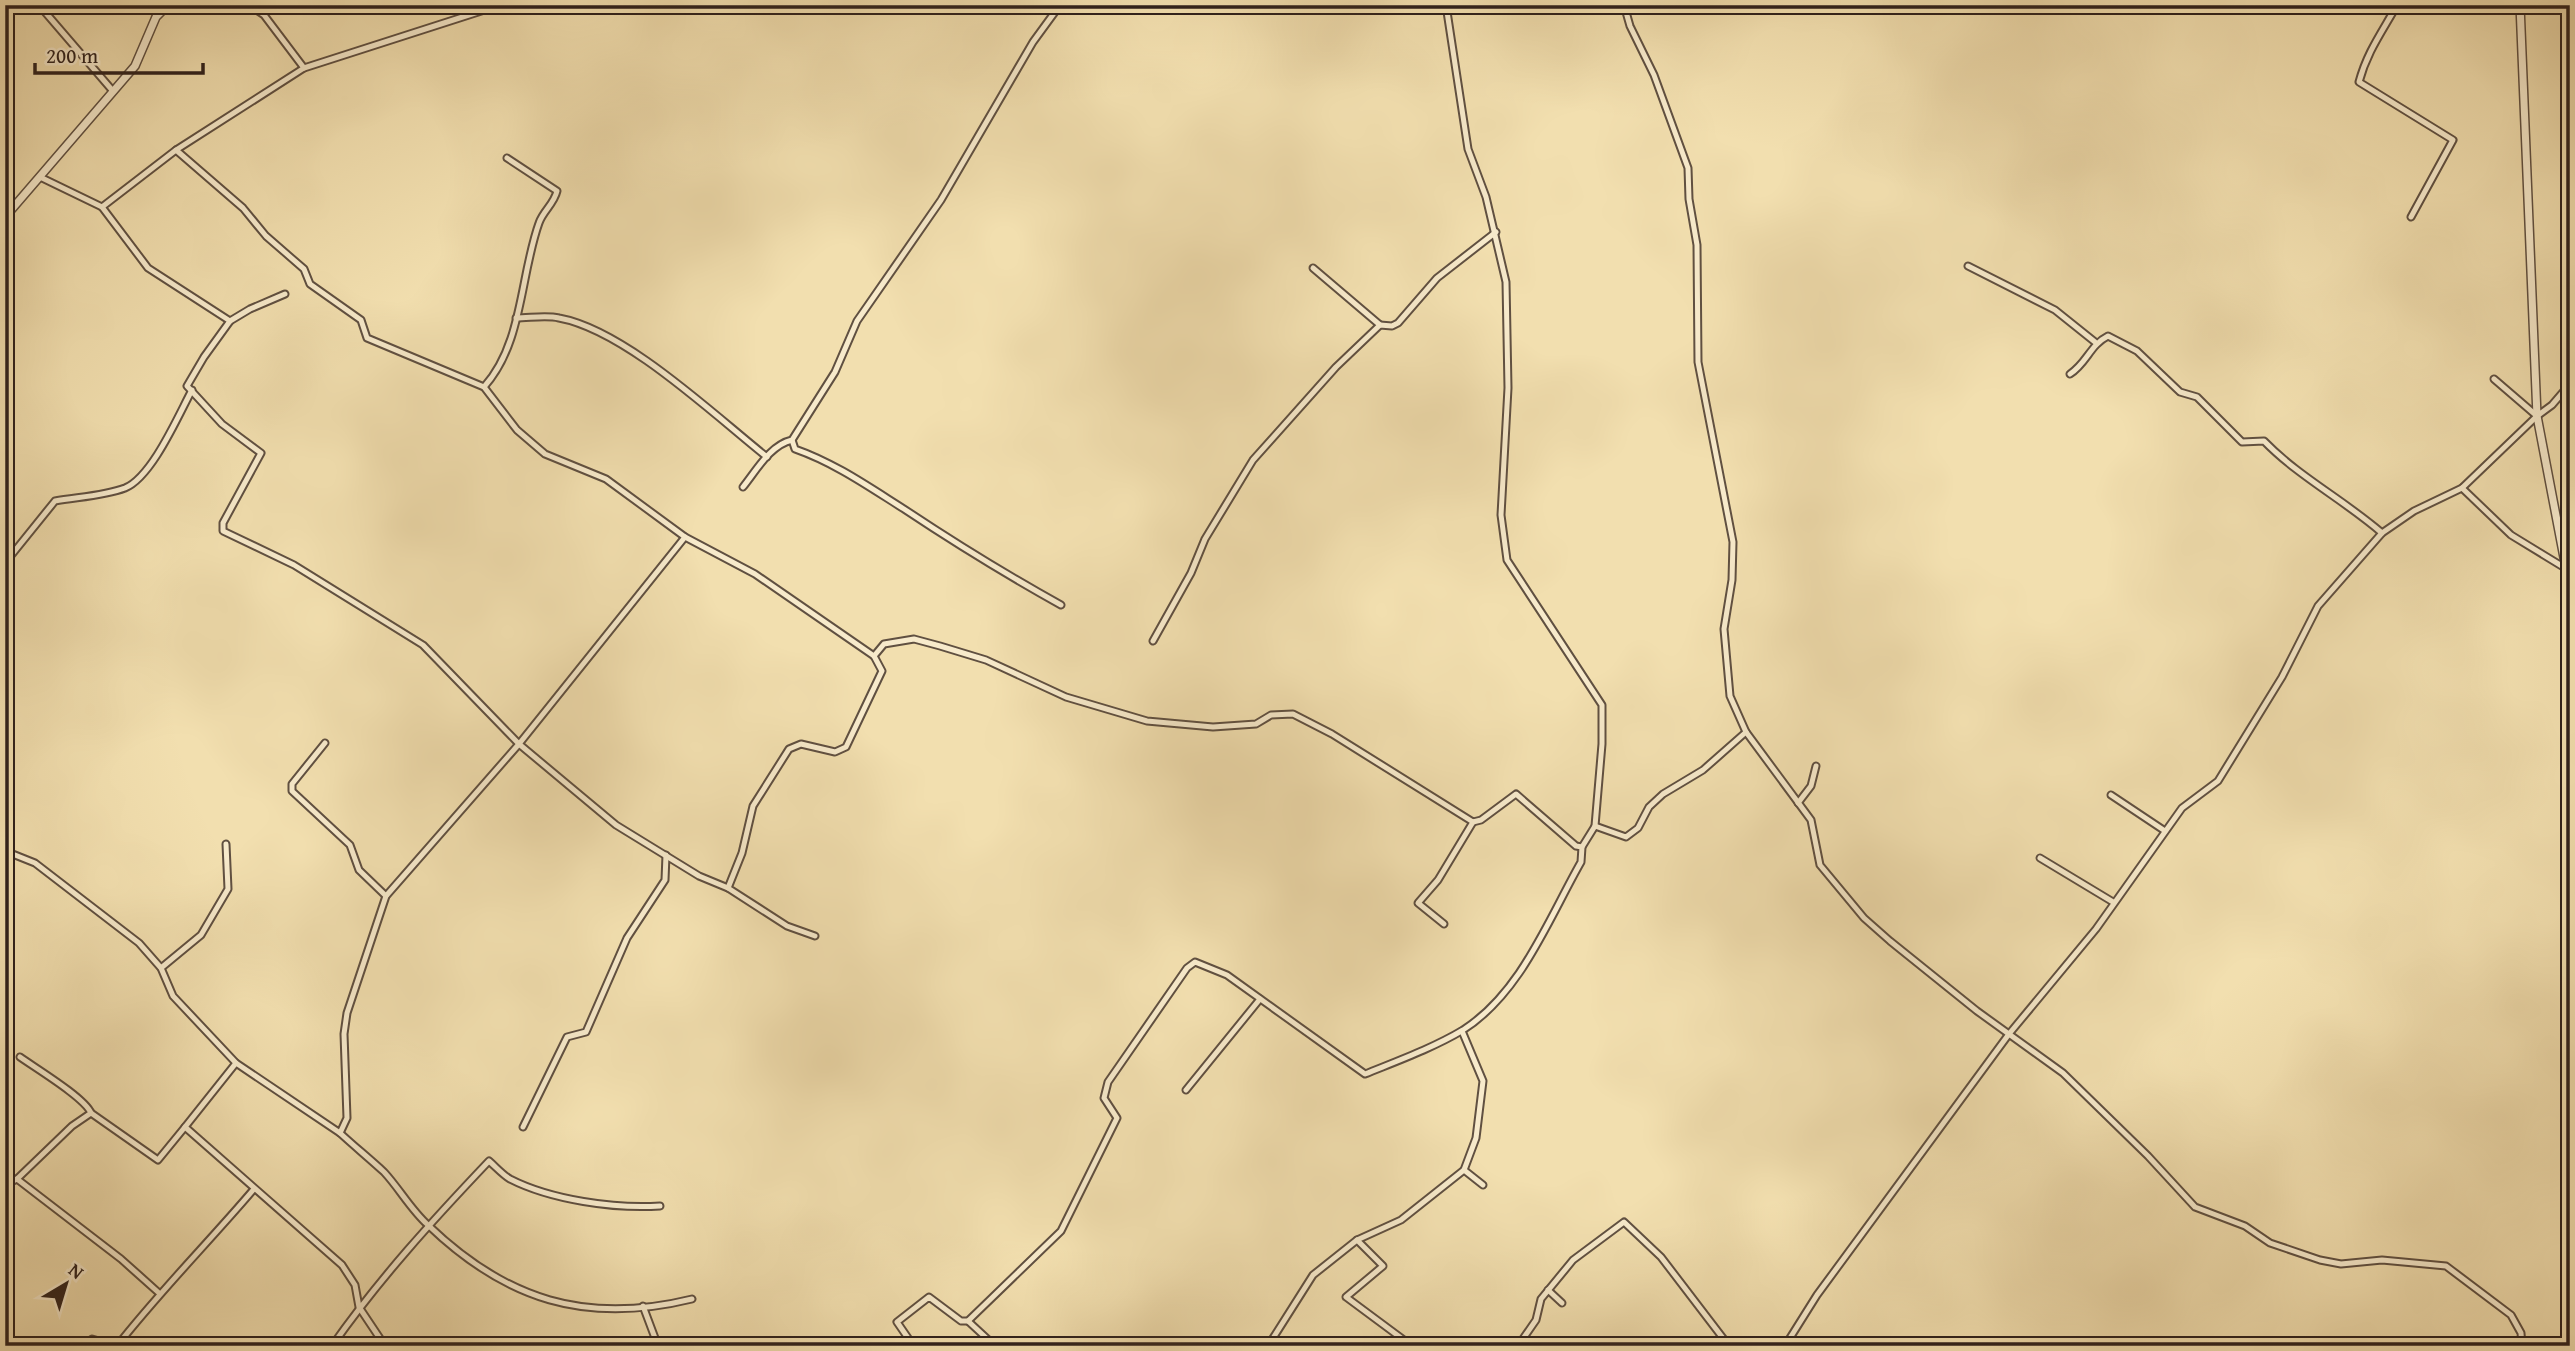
<svg xmlns="http://www.w3.org/2000/svg" width="2575" height="1351" font-family="'Gentium Book Plus',serif">
<style>
.lines{fill:none;stroke-linecap:round;stroke-linejoin:round}
.minor-casing{stroke:#605041;stroke-width:9}
.tertiary-casing{stroke:#605041;stroke-width:10}
.minor{stroke:#f7eacb;stroke-width:5}
.tertiary{stroke:#f7eacb;stroke-width:7}
</style>
<rect width="100%" height="100%" fill="#f2dfaf"/>
<filter id="stains"><feTurbulence type="fractalNoise" baseFrequency=".00286" numOctaves="4"/><feColorMatrix values="0 0 0 0 .2 0 0 0 0 .09 0 0 0 0 .02 0 0 0 .5 -.17"/></filter>
<radialGradient id="worn" r=".72"><stop offset=".6" stop-color="#630" stop-opacity="0"/><stop offset="1" stop-color="#630" stop-opacity=".3"/></radialGradient>
<g class="lines">
<g class="minor-casing">
<g id="minor">
<polyline points="39,5 112,90"/>
<polyline points="249,5 264,15 304,68"/>
<polyline points="1624,5 1630,26 1654,75 1688,168 1689,199 1697,245 1698,362 1733,542 1732,580 1724,629 1730,696 1746,732 1811,820 1820,865 1864,918 1890,941 1977,1011 2063,1073 2148,1156 2195,1207 2245,1226 2270,1243 2320,1260 2341,1264 2382,1260 2446,1266 2511,1315 2521,1333 2522,1346"/>
<path d="M2397,5C2382,32 2367,52 2359,82L2453,140L2411,217"/>
<polyline points="176,150 304,68 500,5"/>
<polyline points="40,177 102,207"/>
<polyline points="1968,266 2055,310 2095,342"/>
<polyline points="1313,268 1380,325"/>
<path d="M516,318C530,318 546,315 559,318C625,330 713,414 767,457"/>
<polyline points="230,321 250,309 285,294"/>
<path d="M2070,374C2087,363 2090,345 2108,336L2137,351L2180,392L2197,397L2242,442L2264,441C2299,477 2344,500 2382,533"/>
<polyline points="2494,379 2537,416 2552,405 2570,384"/>
<path d="M484,387C523,344 520,276 539,223C543,211 554,204 557,191L507,158"/>
<path d="M792,440L795,449C835,463 869,487 904,509C955,543 1007,575 1061,605"/>
<path d="M743,487C756,471 770,445 792,440L835,372L857,321L941,200L1033,42L1060,5"/>
<polyline points="2462,488 2511,535 2565,568"/>
<path d="M5,563L55,501C77,497 104,496 125,488C152,477 178,416 192,390"/>
<polyline points="1153,641 1191,573 1205,539 1253,460 1336,367 1380,325 1392,326 1398,323 1437,278 1496,232"/>
<polyline points="325,743 292,784 292,791 350,845 359,870 386,896"/>
<polyline points="2111,795 2165,831"/>
<polyline points="1798,803 1811,786 1816,766"/>
<polyline points="1595,826 1626,837 1638,828 1649,807 1663,794 1703,770 1746,732"/>
<polyline points="5,851 35,863 139,943 161,968 173,996 236,1063"/>
<polyline points="2040,858 2113,902"/>
<polyline points="728,888 699,876 616,825 519,744 423,645 294,565 223,531 223,523 261,453 222,424 187,386 204,357 230,321 148,268 102,207 176,150 243,208 266,236 304,269 310,284 361,320 367,338 484,387 517,430 545,454 606,479 685,537 755,574 874,656"/>
<polyline points="1444,924 1418,903 1438,880 1473,822"/>
<polyline points="815,936 787,926 728,888 742,853 753,806 789,749 801,744 835,752 846,747 882,671 874,656 884,644 914,639 940,646 986,660 1066,697 1147,721 1213,727 1256,724 1271,715 1293,714 1332,734 1473,822 1481,820 1516,794 1576,846 1582,847"/>
<polyline points="161,968 201,935 228,889 226,844"/>
<path d="M20,1057C37,1069 85,1098 91,1113"/>
<polyline points="1186,1090 1260,999"/>
<polyline points="523,1127 567,1037 586,1032 627,938 665,880 666,855"/>
<path d="M340,1133C354,1146 370,1159 384,1172C399,1188 411,1210 428,1225C506,1300 586,1325 692,1299"/>
<polyline points="1464,1170 1483,1185"/>
<polyline points="17,1179 121,1259 159,1293"/>
<polyline points="5,1185 17,1179 72,1126 91,1113 158,1160 185,1127"/>
<polyline points="1357,1240 1383,1266 1346,1297 1412,1346"/>
<polyline points="1548,1290 1562,1303"/>
<polyline points="643,1306 658,1346"/>
<polyline points="968,1321 995,1346"/>
<path d="M86,1346L92,1339L117,1346C160,1291 209,1242 254,1189"/>
<path d="M332,1346C379,1279 433,1220 489,1161C496,1167 503,1175 510,1179C551,1200 615,1209 660,1206"/>
<polyline points="385,1346 359,1307 355,1285 342,1265 185,1127 236,1063 340,1133 347,1118 344,1034 347,1013 386,896 519,744 685,537"/>
<path d="M900,1346L908,1338L897,1322L929,1297L961,1321H968L1061,1231L1117,1118L1104,1098L1108,1082L1187,968L1195,962L1227,975L1365,1074C1397,1061 1433,1048 1463,1030C1521,993 1548,920 1581,862L1582,847L1595,826L1602,744V705L1507,560L1501,515L1508,388L1506,282L1486,197L1468,149L1446,5"/>
<polyline points="1268,1346 1313,1275 1357,1240 1401,1220 1464,1170 1476,1138 1483,1081 1462,1031"/>
<polyline points="1518,1346 1536,1320 1541,1299 1573,1260 1624,1222 1661,1257 1729,1346"/>
<polyline points="1785,1346 1817,1295 2009,1034 2096,929 2182,808 2218,781 2282,677 2318,606 2382,533 2414,511 2462,488 2537,416"/>
</g>
</g>
<g class="tertiary-casing">
<g id="tertiary">
<polyline points="2520,5 2537,416 2570,589"/>
<polyline points="5,217 135,66 156,17 168,5"/>
</g>
</g>
<use href="#minor" class="minor"/>
<use href="#tertiary" class="tertiary"/>
</g>
<rect width="2575" height="1351" fill="none" stroke="#f2dfaf" stroke-width="28"/>
<rect x="7" y="7" width="2561" height="1337" fill="none" stroke="#2f211c" stroke-width="3.5"/>
<rect x="14" y="14" width="2547" height="1323" fill="none" stroke="#2f211c" stroke-width="2"/>
<g transform="translate(66 1284) rotate(38)" stroke="#f7eacb" stroke-width="5" paint-order="stroke">
<path d="M0-5L12 26L0 18L-12 26Z" fill="#2f211c"/>
<text y="-10" font-size="19" font-weight="bold" text-anchor="middle" fill="#2f211c">N</text>
</g>
<path d="M35 63v10h168v-10" fill="none" stroke="#2f211c" stroke-width="3.5"/>
<text x="46" y="63" font-size="21" fill="#2f211c" stroke="#f7eacb" stroke-width="5" paint-order="stroke">200 m</text>
<rect width="100%" height="100%" filter="url(#stains)"/>
<rect width="100%" height="100%" fill="url(#worn)"/>
</svg>
